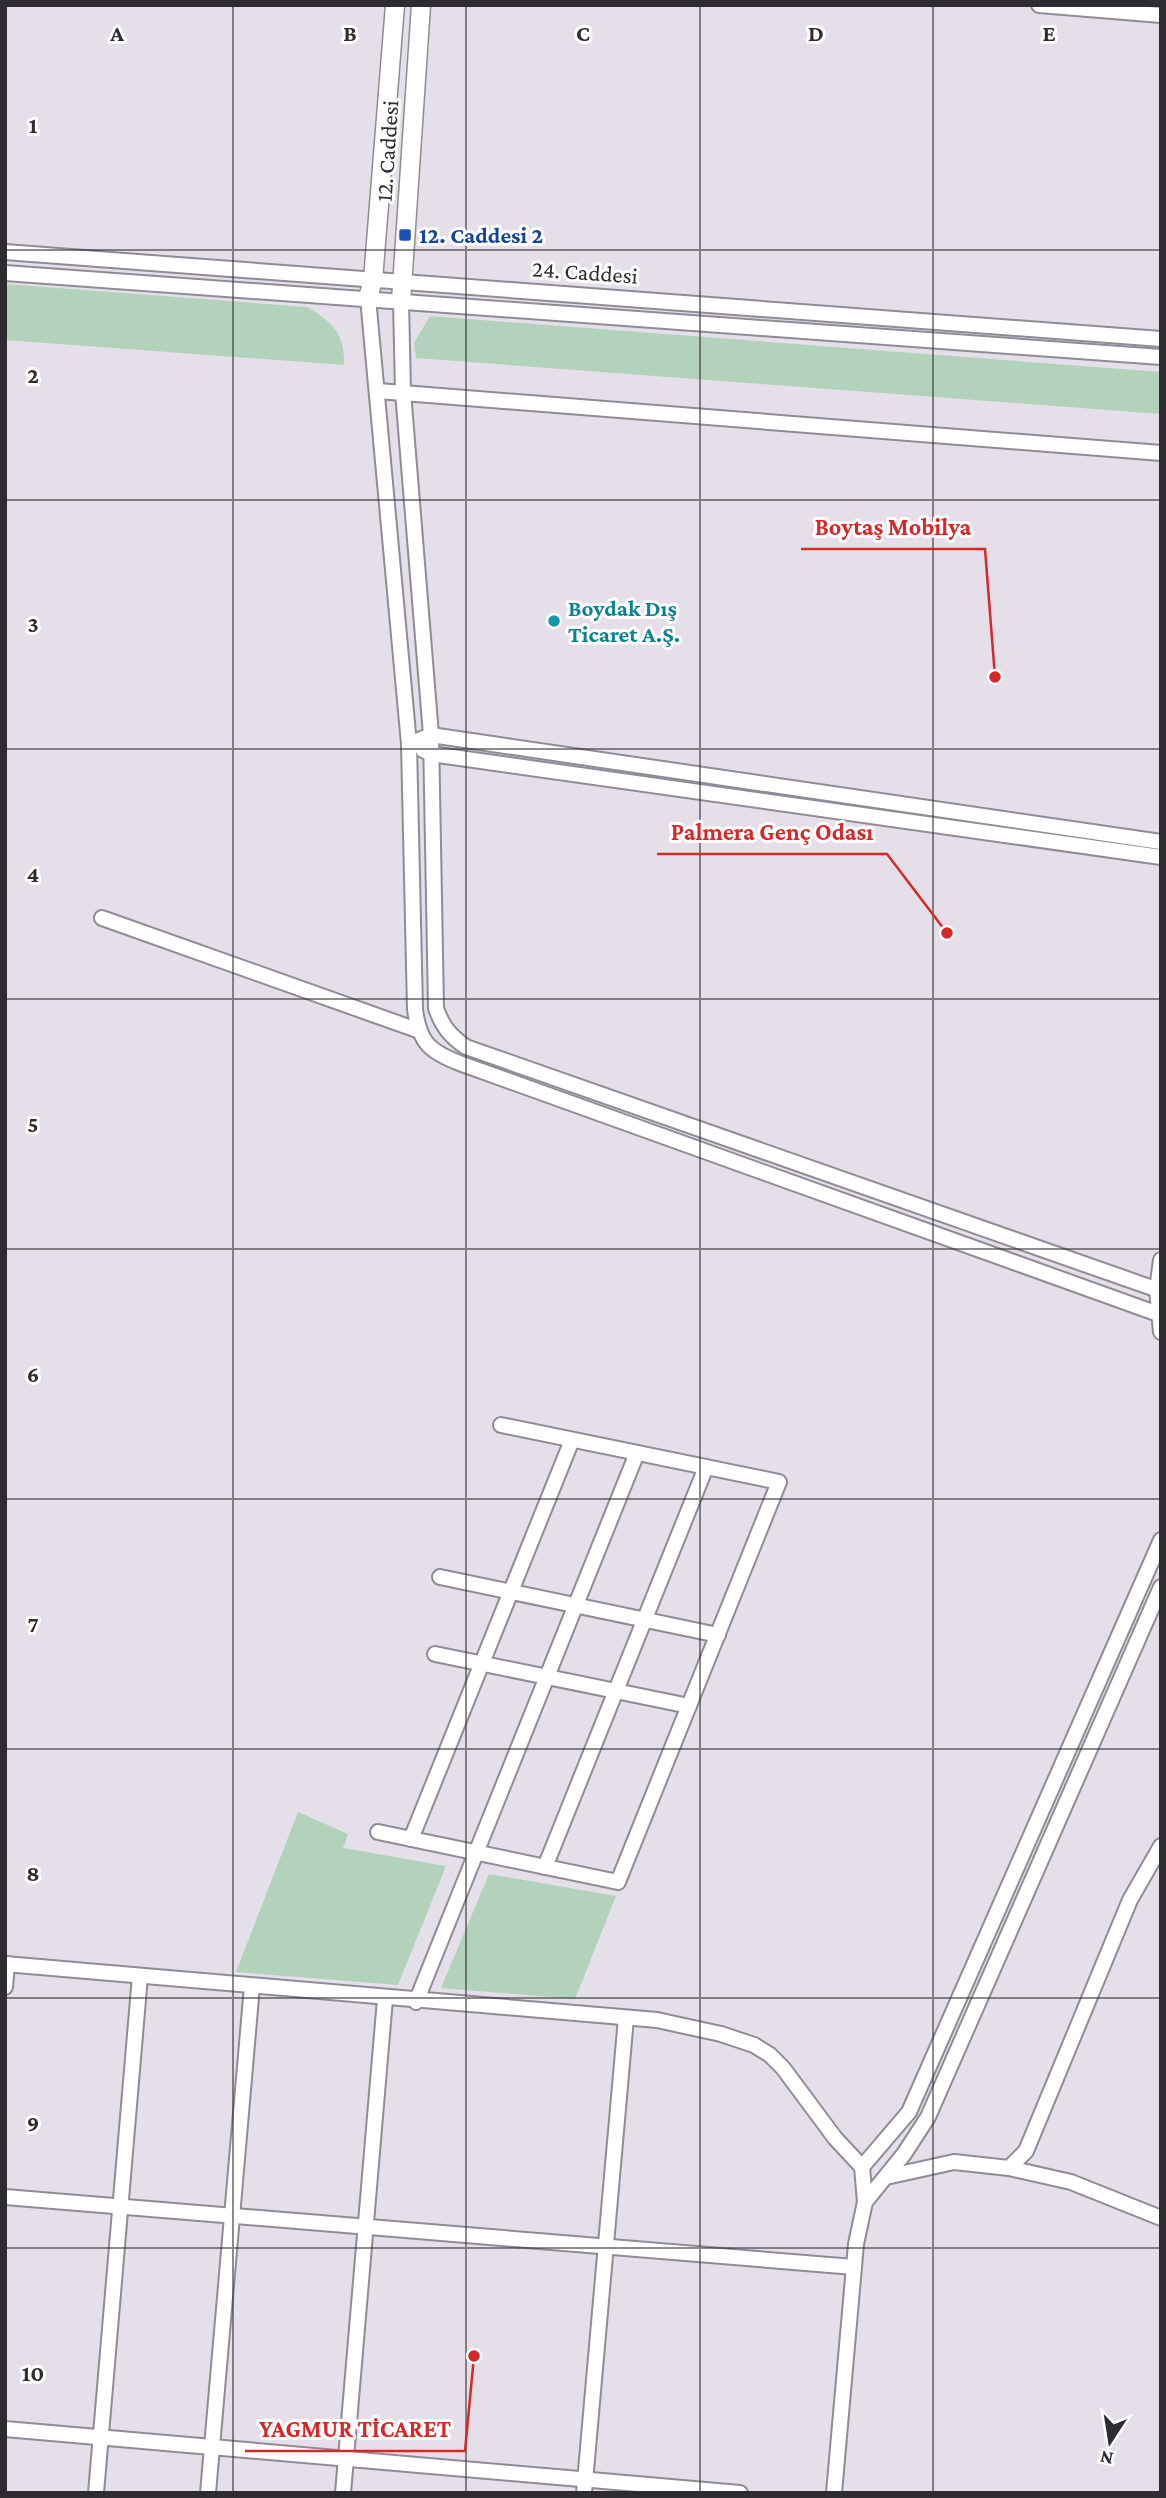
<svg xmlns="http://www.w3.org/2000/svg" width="1166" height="2498" font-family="'Crimson Pro',serif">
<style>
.green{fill:#b3d2bb}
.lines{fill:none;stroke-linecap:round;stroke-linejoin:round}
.minor-casing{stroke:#908b95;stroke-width:18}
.major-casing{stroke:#908b95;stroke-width:21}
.minor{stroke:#fff;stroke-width:14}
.major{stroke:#fff;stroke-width:18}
.grid{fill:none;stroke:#2e2c30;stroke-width:2;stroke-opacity:0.55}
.transit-dot{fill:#1a4fb4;stroke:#fff;stroke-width:2.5}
.culture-dot{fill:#0f9aa8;stroke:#fff;stroke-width:2.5}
.labels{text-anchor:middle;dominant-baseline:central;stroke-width:6;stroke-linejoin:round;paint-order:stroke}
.street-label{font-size:23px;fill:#2e2c30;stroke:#fff}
.transit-label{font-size:23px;font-weight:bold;fill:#164399;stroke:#fff;text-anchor:start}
.culture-label{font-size:23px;font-weight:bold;fill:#0d838f;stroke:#fff;text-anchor:start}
.grid-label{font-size:23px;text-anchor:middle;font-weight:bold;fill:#2e2c30;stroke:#fff;stroke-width:6;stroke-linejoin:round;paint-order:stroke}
.leader{fill:none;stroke:#d62828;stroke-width:2.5}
.callout-dot{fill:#d62828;stroke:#fff;stroke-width:2.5}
.callout-label{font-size:24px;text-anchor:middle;font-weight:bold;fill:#d62828;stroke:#fff;stroke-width:6;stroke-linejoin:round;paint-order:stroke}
</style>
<rect width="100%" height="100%" fill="#e4dfe9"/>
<g class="green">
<path d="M5,284L307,307C333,322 345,335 344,365L5,340Z"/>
<polygon points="430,316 1161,372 1161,414 416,358 414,343"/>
<polygon points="298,1812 348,1834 343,1848 446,1866 398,1985 236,1972"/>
<polygon points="489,1874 616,1896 575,1999 441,1988"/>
</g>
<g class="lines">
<g class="minor-casing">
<g id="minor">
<polyline points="1039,5 1161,15"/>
<polyline points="5,252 1161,339"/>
<polyline points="5,273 1161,357"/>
<path d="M368,298L409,744L415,1009C419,1043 430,1052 462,1064L1161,1315"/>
<path d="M401,301L403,392L431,735L436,1008C442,1026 450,1036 466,1047L1161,1291"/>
<polyline points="378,391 1161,453"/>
<polyline points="409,744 431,735 1161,842"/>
<polyline points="423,750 431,754 1161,857"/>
<polyline points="102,918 417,1030"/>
<polyline points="1161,1260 1157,1290 1161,1332"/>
<polyline points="440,1577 718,1635"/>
<polyline points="435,1654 689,1706"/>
<polyline points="378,1832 618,1882 779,1482 501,1425"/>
<polyline points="411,1839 572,1440"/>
<polyline points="545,1867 706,1467"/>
<polyline points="5,1964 657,2020 721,2034 754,2045 770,2055 783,2068 835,2138 862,2167 865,2202 856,2244 834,2493"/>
<polyline points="5,1987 7,1964"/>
<polyline points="416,2002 637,1453"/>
<polyline points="862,2167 909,2112 1161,1540"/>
<polyline points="1009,2168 1071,2182 1161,2218"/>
<polyline points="886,2177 954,2162 1009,2168 1026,2151 1130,1900 1161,1846"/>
<polyline points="5,2197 854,2267"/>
<polyline points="865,2202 904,2154 928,2117 1161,1587"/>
<polyline points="5,2429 740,2493"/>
<polyline points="96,2493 140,1976"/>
<polyline points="208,2493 252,1986"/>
<polyline points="343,2493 385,1999"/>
<polyline points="584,2493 626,2018"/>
</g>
</g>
<g class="major-casing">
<g id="major">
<polyline points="368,298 373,280 395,5"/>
<polyline points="401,301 421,5"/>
</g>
</g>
<use href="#minor" class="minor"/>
<use href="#major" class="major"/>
</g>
<path class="grid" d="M233,5V2493M466,5V2493M700,5V2493M933,5V2493M5,250H1161M5,500H1161M5,749H1161M5,999H1161M5,1249H1161M5,1499H1161M5,1749H1161M5,1998H1161M5,2248H1161"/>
<rect class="transit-dot" x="398" y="228" width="14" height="14" rx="3.5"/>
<circle class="culture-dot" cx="554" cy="621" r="7"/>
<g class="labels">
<g class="street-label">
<text transform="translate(387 151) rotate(-86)">12. Caddesi</text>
<text transform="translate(585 272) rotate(4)">24. Caddesi</text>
</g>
<g class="transit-label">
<text x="419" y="235">12. Caddesi 2</text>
</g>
<g class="culture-label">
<text x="568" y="608">Boydak Dış<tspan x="568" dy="26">Ticaret A.Ş.</tspan></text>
</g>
</g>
<g class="grid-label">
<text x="117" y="41">A</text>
<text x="350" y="41">B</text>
<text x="583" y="41">C</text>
<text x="816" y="41">D</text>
<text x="1049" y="41">E</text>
<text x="33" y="133">1</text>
<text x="33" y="383">2</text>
<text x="33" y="632">3</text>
<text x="33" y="882">4</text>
<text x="33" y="1132">5</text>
<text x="33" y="1382">6</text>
<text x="33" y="1632">7</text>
<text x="33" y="1881">8</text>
<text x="33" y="2131">9</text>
<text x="33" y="2381">10</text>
</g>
<path class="leader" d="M995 677L985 549H801M947 933L887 854H657M474 2356L465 2451H245"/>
<g class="callout-dot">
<circle cx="995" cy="677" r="7"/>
<circle cx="947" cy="933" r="7"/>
<circle cx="474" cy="2356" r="7"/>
</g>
<g class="callout-label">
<text x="893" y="535">Boytaş Mobilya</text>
<text x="772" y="840">Palmera Genç Odası</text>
<text x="355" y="2437">YAGMUR TİCARET</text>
</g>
<rect width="1166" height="2498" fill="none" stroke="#2e2c30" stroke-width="14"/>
<g transform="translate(1110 2442) rotate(192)" stroke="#ffffff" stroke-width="5" paint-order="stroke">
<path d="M0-5L12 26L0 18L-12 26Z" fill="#2e2c30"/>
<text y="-10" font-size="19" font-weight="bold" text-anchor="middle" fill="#2e2c30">N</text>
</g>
</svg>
